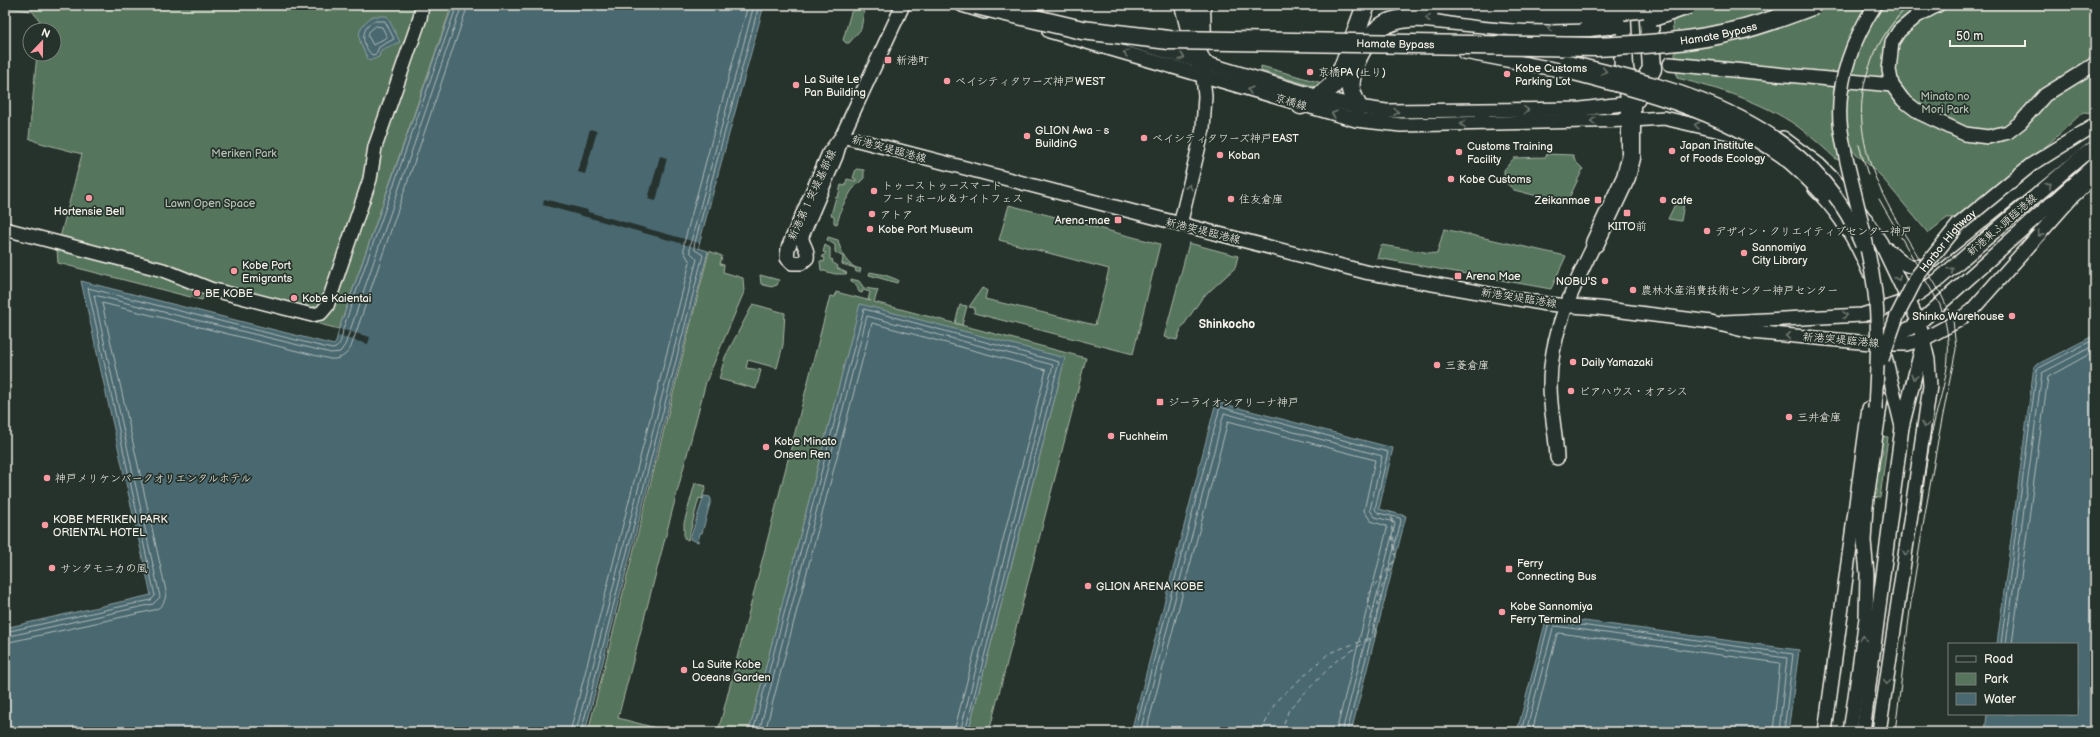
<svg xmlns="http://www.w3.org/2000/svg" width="2100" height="737" font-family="'Balsamiq Sans','Klee One',sans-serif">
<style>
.green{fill:#57755d;stroke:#a6b3a2}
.water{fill:#496870;stroke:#8d9fa0}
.pier{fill:#26332d}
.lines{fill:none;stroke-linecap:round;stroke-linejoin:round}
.shore{stroke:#b0bab8;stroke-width:1}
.ferry{stroke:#b0bab8;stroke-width:1;stroke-dasharray:5 4;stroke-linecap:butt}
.minor-casing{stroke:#f4f1e8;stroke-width:16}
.highway-casing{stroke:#f4f1e8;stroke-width:21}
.minor{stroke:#26332d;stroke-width:13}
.highway{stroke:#26332d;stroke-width:18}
.tram{stroke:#f4f1e8;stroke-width:1}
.minor-bridge-casing{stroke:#f4f1e8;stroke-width:16;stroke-linecap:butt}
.highway-bridge-casing{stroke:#f4f1e8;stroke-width:21;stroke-linecap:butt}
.minor-bridge{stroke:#26332d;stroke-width:13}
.highway-bridge{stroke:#26332d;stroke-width:18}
.oneway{stroke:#6e766e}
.poi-dot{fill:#ff9aa2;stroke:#26332d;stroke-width:1.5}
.labels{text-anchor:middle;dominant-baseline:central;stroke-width:3.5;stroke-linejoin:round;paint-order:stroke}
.street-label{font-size:11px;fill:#f4f1e8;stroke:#26332d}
.poi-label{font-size:11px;fill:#f4f1e8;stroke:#26332d;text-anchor:start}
.park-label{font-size:11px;fill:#b5bfb0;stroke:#26332d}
.neighbourhood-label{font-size:12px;font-weight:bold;fill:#f4f1e8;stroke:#26332d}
</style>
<rect width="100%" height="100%" fill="#26332d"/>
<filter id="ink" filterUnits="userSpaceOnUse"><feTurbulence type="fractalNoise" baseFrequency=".025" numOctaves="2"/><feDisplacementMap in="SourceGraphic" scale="8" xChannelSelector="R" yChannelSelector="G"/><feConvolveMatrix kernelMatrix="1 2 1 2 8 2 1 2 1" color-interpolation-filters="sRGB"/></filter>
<g filter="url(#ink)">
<g class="green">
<polygon points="5,5 452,5 339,329 205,295 202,300 58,263 57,249 82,154 37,142 29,138 37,54 54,54 54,30 39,30 40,21 32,11 5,8"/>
<path d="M1671,5H2095V113L2083,112L2042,150L1997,184L1962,217L1947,218L1928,233L1880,175L1852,150L1837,160C1824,148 1811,136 1797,126C1761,101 1719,89 1677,78Z"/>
<polygon points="856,8 862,9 864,12 861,29 849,43 846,43 843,40 851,12"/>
<polygon points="1261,66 1322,83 1316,87 1261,71"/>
<polygon points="1547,154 1573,155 1575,161 1583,169 1569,198 1561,202 1514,190 1504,181 1504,170 1514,158 1546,157"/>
<polygon points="856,169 864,170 864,178 852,190 842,207 837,224 834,223 834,217 831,215 836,197 838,197 841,185 845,186 847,179 856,181 856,179 853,178"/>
<polygon points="1676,202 1684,203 1681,221 1668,219"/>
<polygon points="1009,205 1160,244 1133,354 974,313 975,308 969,307 982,288 987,290 985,299 1095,325 1109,269 999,240"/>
<polygon points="1444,229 1566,256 1551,289 1377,258 1381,245 1437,254"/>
<path d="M828,237L838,240C841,252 846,267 861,269L860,272H856L855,268L842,264L843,257L835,252V245L827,240Z"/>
<polygon points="1189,243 1238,256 1235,268 1202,298 1181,329 1177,340 1164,337"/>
<polygon points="825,245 830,248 830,259 833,260 832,262 838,266 837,268 847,273 846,274 835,274 821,270 820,261 824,262 825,258 822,257 826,253 823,252"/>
<polygon points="709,251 722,256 720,264 724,265 723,272 743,278 744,292 706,382 618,718 671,732 588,732"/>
<polygon points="870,272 885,275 898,280 897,283 869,275"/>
<polygon points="760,275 779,280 777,285 771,287 761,284"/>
<path d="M851,279L859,281L864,288L878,290L874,302L1086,358L989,732H968L1060,378L855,324L749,732H718L830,296L835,297L836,292L871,301L868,300L870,292L863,290L862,293L859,292C857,288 857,283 851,281Z"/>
<polygon points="753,304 785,313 783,345 777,368 748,360 746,368 761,370 756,389 719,379 725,357"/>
<polygon points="960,305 967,306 962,325 955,323"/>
<polygon points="1882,436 1888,437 1880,498 1873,497 1874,494 1877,494 1877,489 1874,489 1879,454 1882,455 1883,450 1880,449"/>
<polygon points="695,483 706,486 702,499 699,498 688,540 684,538 684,523"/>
</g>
<g class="water">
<polygon points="453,5 764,5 698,248 708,251 585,732 5,732 5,628 151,595 81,281 334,345 336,342 339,329"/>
<path d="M373,16H387L400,42L381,50L379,57L369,61C360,42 351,31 373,16Z"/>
<polygon points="860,304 1065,358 1060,378 968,732 749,732"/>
<polygon points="2095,335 2095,732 1985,732 1987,714 2077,714 2077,644 1997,644 2034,366"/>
<polygon points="1216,402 1393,448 1379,509 1406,516 1351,732 1131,732"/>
<polygon points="704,496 710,497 711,500 702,533 700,533 698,542 690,539"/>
<polygon points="1547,616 1799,650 1788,732 1517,732"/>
</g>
<g class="pier">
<polygon points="590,129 597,131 585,174 578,172"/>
<polygon points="660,156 667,158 656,201 648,199"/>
<polygon points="544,199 588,210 588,212 699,243 698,248 543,205"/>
<polygon points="339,329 370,337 368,344 338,336"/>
</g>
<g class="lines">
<g class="shore">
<path d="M374,21H385L394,39L379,47L376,54L372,55C361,44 360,29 374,21Z"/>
<polygon points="376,26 382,27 387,37 373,45 368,36 369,32"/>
<path d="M5,632L151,600L155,596L88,288L332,349C341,348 342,337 343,329L457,5"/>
<polyline points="5,637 153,604 160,597 94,295 331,353 340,352 345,345 462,5"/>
<path d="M5,643L154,610C163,607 166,600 166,591L102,303L330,359C340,360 347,355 351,347L468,5"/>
<polyline points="2001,644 2037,369 2095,339"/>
<polyline points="2006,644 2042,373 2095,345"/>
<polyline points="2012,644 2048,377 2095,351"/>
<polyline points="570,732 690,262 684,252 684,243 748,5"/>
<polyline points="576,732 697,259 690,252 690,245 754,5"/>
<polyline points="581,732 703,255 695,250 694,246 759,5"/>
<polyline points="753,732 864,309 1059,362 965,732"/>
<polyline points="759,732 867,316 1053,365 960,732"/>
<polyline points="765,732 872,323 1046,370 954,732"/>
<polyline points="1135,732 1220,407 1388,452 1375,509 1378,513 1400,518 1401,521 1347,732"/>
<polyline points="1140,732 1224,413 1382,456 1370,510 1375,517 1394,522 1395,524 1342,732"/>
<polyline points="1146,732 1228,421 1375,460 1364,511 1371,521 1386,526 1387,529 1336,732"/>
<polyline points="1521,732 1549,622 1551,621 1793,654 1784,732"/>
<polyline points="1526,732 1553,628 1555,626 1787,658 1779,732"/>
<polyline points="1532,732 1557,634 1559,633 1780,663 1773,732"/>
</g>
<g class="ferry">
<polyline points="1392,519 1395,551"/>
<polyline points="1375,633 1379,593 1395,560"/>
<polyline points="1261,732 1276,701 1329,653 1375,636 1368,595 1396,558 1392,536 1391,512"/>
<polyline points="1281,732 1289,709 1336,661 1373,637"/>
<polyline points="1518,732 1518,726"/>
</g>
<g class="minor-casing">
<g id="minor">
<polyline points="903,5 842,136 1365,272 1546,304 1598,308 1711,322 1751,332 1882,344 1906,344 1924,339 1959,320 1972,310 2074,195 2095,175"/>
<polyline points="962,5 985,12"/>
<polyline points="1938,5 1917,16 1899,31 1892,42 1889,70 1892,85 1903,100 1920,113 1965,134 1988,137 2008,132 2021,122 2045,95 2095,64"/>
<polyline points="1049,31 1356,120 1401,125 1632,120 1664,118 1729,133 1749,141"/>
<polyline points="1131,41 1319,97 1358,107 1386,111 1581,109 1631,103 1638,100"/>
<polyline points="1464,52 1564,71"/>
<polyline points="1670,64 1892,85"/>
<path d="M842,136L836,156L802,236C801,244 809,249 807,258L801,263H792L787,258L788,248L829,153Z"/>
<polyline points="1783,138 1819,165 1836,182 1854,203 1881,243 1919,323 1928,360 1930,386 1879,732"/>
<path d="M1815,189C1840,213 1856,240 1869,272"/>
<polyline points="1180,225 1203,129 1205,96 1202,68"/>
<polyline points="5,229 163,270 210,289 312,315 321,313 327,306 370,179 375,147 420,18 422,5"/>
<path d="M1888,250C1902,263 1907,270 1927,265L2088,135"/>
<polyline points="1724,322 1862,315 1908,301 1938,280 2081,157 2095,147"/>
<polyline points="1923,343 1902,427 1882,344 1919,323 2095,164"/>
<path d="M1557,458C1556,433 1550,410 1550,385C1550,333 1573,288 1595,243"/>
<polyline points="1825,732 1869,408"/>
<polyline points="1850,732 1866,618 1867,574 1864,541 1866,506 1881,398"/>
<polyline points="1863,732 1902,427"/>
</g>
</g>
<g class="highway-casing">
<g id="highway">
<polyline points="1184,5 1194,45 1202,63"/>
<polyline points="1201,5 1202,42"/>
<polyline points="1332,86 1344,65 1366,5"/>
<polyline points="1635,97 1652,69 1648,5"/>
<polyline points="1301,105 1319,97 1341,78"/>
<path d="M1358,107C1355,101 1352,95 1351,90C1348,68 1367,34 1386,24C1399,18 1411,17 1425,18L1532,28L1589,27"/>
<polyline points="1595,243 1626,177 1631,158 1631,103 1624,68 1621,6"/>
</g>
</g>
<use href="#minor" class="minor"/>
<use href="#highway" class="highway"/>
<g class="tram">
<polyline points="1859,145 1868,175"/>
<path d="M1879,199L1940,305C1959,355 1941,388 1931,436C1926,461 1924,487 1920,512"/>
<path d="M1895,732L1912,594L1924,520L1938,440L1956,349L1953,320L1940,292C1902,227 1845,157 1866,77C1874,49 1888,25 1909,5"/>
</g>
<g class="minor-bridge-casing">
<g id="minor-bridge">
<path d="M1566,62C1683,89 1812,121 1862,245"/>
<path d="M1564,71C1639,90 1718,111 1782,156C1797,168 1811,182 1824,196"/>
<path id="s1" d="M1882,359L1897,316L1918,275L1958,225L2031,165L2095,125"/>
<path d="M1875,409C1877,368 1880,326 1874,285C1869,252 1861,220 1853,187C1848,166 1842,144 1840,122C1837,80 1853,40 1875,5"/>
</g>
</g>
<g class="highway-bridge-casing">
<g id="highway-bridge">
<path id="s2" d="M976,5L1082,30L1169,40L1596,47C1643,45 1690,42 1736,31C1762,25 1788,15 1814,5"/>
<path d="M1439,5C1515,19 1589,18 1665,5"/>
<polyline points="1653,17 1688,5"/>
<polyline points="1589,27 1616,24"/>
</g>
</g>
<use href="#minor-bridge" class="minor-bridge"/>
<use href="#highway-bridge" class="highway-bridge"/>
</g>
<defs><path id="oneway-chevron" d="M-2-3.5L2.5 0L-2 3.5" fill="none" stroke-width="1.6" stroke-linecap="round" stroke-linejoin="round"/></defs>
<g class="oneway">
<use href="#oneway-chevron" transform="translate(1428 18) rotate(-174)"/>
<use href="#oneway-chevron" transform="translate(1550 28) rotate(180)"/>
<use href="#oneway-chevron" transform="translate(1126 53) rotate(-164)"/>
<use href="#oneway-chevron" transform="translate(1182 57) rotate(17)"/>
<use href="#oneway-chevron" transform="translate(1604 71) rotate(13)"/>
<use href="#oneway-chevron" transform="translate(1250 90) rotate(-164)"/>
<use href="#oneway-chevron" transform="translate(1526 110) rotate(-1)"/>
<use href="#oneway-chevron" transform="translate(1396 112) rotate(3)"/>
<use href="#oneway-chevron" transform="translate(1334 114) rotate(-164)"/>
<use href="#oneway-chevron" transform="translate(1593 121) rotate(179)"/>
<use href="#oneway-chevron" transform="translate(1463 124) rotate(179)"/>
<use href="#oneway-chevron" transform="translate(1697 125) rotate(-168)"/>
<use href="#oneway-chevron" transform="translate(2049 185) rotate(-42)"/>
<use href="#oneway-chevron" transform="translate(1189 187) rotate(-76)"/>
<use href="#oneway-chevron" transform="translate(2040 234) rotate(132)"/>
<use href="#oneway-chevron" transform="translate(1951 270) rotate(-40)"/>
<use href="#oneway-chevron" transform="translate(1898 278) rotate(67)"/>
<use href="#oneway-chevron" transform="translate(1845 315) rotate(-2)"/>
<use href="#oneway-chevron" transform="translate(1788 336) rotate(-174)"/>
<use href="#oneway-chevron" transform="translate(1914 377) rotate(104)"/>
<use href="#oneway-chevron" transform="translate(1925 425) rotate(98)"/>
<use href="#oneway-chevron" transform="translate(1906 553) rotate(98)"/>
<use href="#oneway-chevron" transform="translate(1863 638) rotate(-82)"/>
<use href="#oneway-chevron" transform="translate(1887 682) rotate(98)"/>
</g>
</g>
<g class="poi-dot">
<rect x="884" y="56" width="8" height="8" rx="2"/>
<circle cx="1310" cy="72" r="4"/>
<circle cx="1507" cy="74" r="4"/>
<circle cx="947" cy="81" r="4"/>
<circle cx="796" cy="85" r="4"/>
<circle cx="1027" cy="136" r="4"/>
<circle cx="1144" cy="138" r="4"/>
<circle cx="1672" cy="151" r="4"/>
<circle cx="1459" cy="152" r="4"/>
<circle cx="1220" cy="155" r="4"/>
<circle cx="1451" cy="179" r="4"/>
<circle cx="874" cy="191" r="4"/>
<circle cx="89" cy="198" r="4"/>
<circle cx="1231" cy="199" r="4"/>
<rect x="1594" y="196" width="8" height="8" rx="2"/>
<circle cx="1663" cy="200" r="4"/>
<rect x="1623" y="209" width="8" height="8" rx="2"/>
<circle cx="872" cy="214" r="4"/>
<rect x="1114" y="216" width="8" height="8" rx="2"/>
<circle cx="870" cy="229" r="4"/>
<circle cx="1707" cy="231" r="4"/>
<circle cx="1744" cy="253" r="4"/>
<circle cx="234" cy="271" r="4"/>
<rect x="1454" y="272" width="8" height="8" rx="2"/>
<circle cx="1605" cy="281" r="4"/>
<circle cx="1633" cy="290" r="4"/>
<circle cx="197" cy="293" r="4"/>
<circle cx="294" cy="298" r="4"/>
<circle cx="2012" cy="316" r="4"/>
<circle cx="1573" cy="362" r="4"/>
<circle cx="1437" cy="365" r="4"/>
<circle cx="1571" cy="391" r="4"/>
<rect x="1156" y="398" width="8" height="8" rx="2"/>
<circle cx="1789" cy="417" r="4"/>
<circle cx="1111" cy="436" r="4"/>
<circle cx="766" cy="447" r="4"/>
<circle cx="47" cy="478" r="4"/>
<circle cx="45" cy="525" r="4"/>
<circle cx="52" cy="568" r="4"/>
<rect x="1505" y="565" width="8" height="8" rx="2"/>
<circle cx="1088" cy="586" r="4"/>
<circle cx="1502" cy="612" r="4"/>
<circle cx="684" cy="670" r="4"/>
</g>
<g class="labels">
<g class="street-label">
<text stroke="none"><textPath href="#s2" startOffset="747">Hamate Bypass</textPath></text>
<text stroke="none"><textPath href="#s2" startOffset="423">Hamate Bypass</textPath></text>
<text transform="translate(1291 102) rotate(16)">京橋線</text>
<text transform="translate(889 149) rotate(15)">新港突堤臨港線</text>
<text transform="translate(812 195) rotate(-65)">新港第１突堤基部線</text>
<text transform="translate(2002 225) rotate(-41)">新港東ふ頭臨港線</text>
<text transform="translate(1203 231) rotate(14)">新港突堤臨港線</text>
<text stroke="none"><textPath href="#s1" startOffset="137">Harbor Highway</textPath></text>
<text transform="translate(1519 298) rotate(9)">新港突堤臨港線</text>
<text transform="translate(1841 340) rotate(5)">新港突堤臨港線</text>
</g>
<g class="poi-label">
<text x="896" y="60">新港町</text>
<text x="1515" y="68">Kobe Customs<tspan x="1515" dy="13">Parking Lot</tspan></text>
<text x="1318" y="72">京橋PA (上り)</text>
<text x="804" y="79">La Suite Le<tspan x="804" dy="13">Pan Building</tspan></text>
<text x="955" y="81">ベイシティタワーズ神戸WEST</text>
<text x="1035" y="130">GLION Awa‐s<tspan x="1035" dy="13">BuildinG</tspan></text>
<text x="1152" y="138">ベイシティタワーズ神戸EAST</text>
<text x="1680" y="145">Japan Institute<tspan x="1680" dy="13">of Foods Ecology</tspan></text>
<text x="1467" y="146">Customs Training<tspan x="1467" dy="13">Facility</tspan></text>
<text x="1228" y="155">Koban</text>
<text x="1459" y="179">Kobe Customs</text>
<text x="882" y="185">トゥーストゥースマート<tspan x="882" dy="13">フードホール＆ナイトフェス</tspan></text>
<text x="1239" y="199">住友倉庫</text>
<text x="1590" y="200" text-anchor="end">Zeikanmae</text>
<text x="1671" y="200">cafe</text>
<text x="89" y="211" text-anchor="middle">Hortensie Bell</text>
<text x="880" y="214">アトア</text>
<text x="1110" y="220" text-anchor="end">Arena-mae</text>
<text x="1627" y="226" text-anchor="middle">KIITO前</text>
<text x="878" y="229">Kobe Port Museum</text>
<text x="1715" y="231">デザイン・クリエイティブセンター神戸</text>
<text x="1752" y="247">Sannomiya<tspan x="1752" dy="13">City Library</tspan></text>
<text x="242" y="265">Kobe Port<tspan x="242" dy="13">Emigrants</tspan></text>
<text x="1466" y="276">Arena Mae</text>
<text x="1597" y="281" text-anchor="end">NOBU'S</text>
<text x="1641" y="290">農林水産消費技術センター神戸センター</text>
<text x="205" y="293">BE KOBE</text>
<text x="302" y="298">Kobe Kaientai</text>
<text x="2004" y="316" text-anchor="end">Shinko Warehouse</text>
<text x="1581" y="362">Daily Yamazaki</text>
<text x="1445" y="365">三菱倉庫</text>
<text x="1579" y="391">ピアハウス・オアシス</text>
<text x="1168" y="402">ジーライオンアリーナ神戸</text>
<text x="1797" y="417">三井倉庫</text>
<text x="1119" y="436">Fuchheim</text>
<text x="774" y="441">Kobe Minato<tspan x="774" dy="13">Onsen Ren</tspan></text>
<text x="55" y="478">神戸メリケンパークオリエンタルホテル</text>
<text x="53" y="519">KOBE MERIKEN PARK<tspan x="53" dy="13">ORIENTAL HOTEL</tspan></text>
<text x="1517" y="563">Ferry<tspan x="1517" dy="13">Connecting Bus</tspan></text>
<text x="60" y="568">サンタモニカの風</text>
<text x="1096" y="586">GLION ARENA KOBE</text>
<text x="1510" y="606">Kobe Sannomiya<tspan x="1510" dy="13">Ferry Terminal</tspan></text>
<text x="692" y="664">La Suite Kobe<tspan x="692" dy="13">Oceans Garden</tspan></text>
</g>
<g class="park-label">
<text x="1945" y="96">Minato no<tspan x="1945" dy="13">Mori Park</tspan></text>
<text x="244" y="153">Meriken Park</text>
<text x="210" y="203">Lawn Open Space</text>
</g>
<g class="neighbourhood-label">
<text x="1227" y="324">Shinkocho</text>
</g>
</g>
<rect width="2100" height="737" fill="none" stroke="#26332d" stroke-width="20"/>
<rect x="10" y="10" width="2080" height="717" fill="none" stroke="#f4f1e8" stroke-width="1.5" filter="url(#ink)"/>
<rect x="1948" y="643" width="130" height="72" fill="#26332d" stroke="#787f78"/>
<rect x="1956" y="656" width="20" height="6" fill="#26332d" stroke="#787f78"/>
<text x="1984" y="663" font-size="12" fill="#f4f1e8">Road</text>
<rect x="1956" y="673" width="20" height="12" fill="#57755d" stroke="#787f78"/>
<text x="1984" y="683" font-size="12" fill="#f4f1e8">Park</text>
<rect x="1956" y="693" width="20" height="12" fill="#496870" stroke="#787f78"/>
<text x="1984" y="703" font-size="12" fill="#f4f1e8">Water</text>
<g transform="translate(42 42) rotate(22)"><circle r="19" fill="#26332d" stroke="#787f78"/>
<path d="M0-3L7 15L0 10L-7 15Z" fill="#ff9aa2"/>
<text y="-6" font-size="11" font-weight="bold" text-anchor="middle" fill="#f4f1e8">N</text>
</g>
<path d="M1950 40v6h75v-6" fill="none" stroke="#f4f1e8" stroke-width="2"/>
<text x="1956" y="40" font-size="12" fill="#f4f1e8" stroke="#26332d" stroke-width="3" paint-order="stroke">50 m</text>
</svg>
